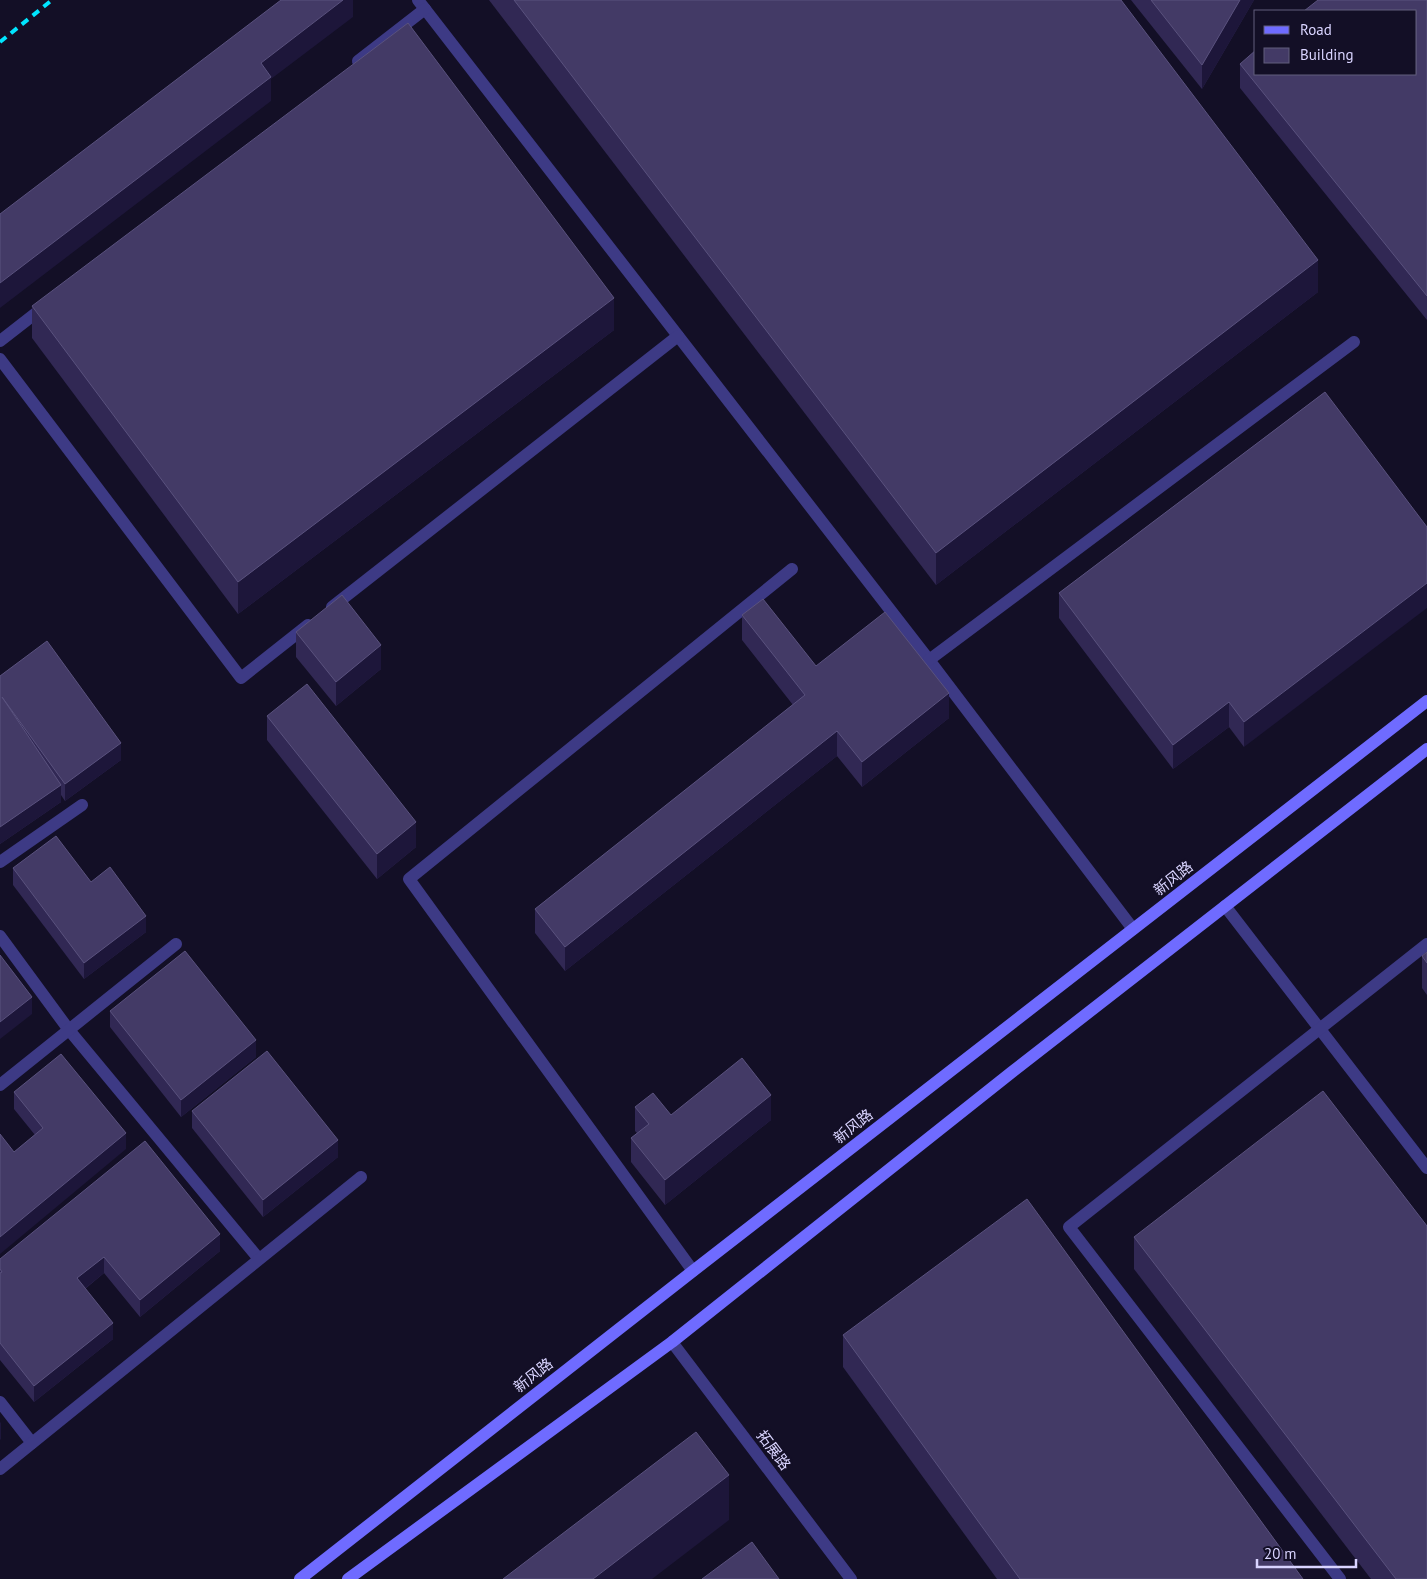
<svg xmlns="http://www.w3.org/2000/svg" width="1427" height="1579" font-family="'PT Sans','Noto Sans SC',sans-serif">
<style>
.lines{fill:none;stroke-linecap:round;stroke-linejoin:round}
.lane{stroke:#3d3a85;stroke-width:12}
.street{stroke:#3d3a85;stroke-width:12}
.secondary{stroke:#6f6bff;stroke-width:12}
.rail{stroke:#00e5ff;stroke-width:4;stroke-dasharray:8 6;stroke-linecap:butt}
.wall{fill:#312854}
.shaded-wall{fill:#1d163a}
.building{fill:#433a66;stroke:#5a527e}
.labels{text-anchor:middle;dominant-baseline:central;stroke-width:4.5;stroke-linejoin:round;paint-order:stroke}
.street-label{font-size:15px;fill:#d9d4ff;stroke:#130f26}
</style>
<rect width="100%" height="100%" fill="#130f26"/>
<g class="lines">
<g class="lane">
<polyline points="418,0 929,660 1133,929"/>
<polyline points="358,61 425,9"/>
<polyline points="0,341 45,306"/>
<polyline points="0,359 241,678 308,625"/>
<polyline points="332,607 678,336"/>
<polyline points="929,660 1354,342"/>
<polyline points="0,862 82,805"/>
<polyline points="1225,906 1427,1168"/>
<polyline points="0,936 69,1030 259,1259"/>
<polyline points="0,1085 176,944"/>
<polyline points="693,1271 409,879 792,569"/>
<polyline points="0,1402 32,1443"/>
<polyline points="0,1469 361,1177"/>
<polyline points="1340,1579 1069,1227 1427,944"/>
</g>
<polyline class="street" points="672,1342 851,1579"/>
<g class="secondary">
<polyline points="300,1579 693,1271 1427,701"/>
<polyline points="348,1579 672,1342 1012,1072 1427,749"/>
</g>
<polyline class="rail" points="0,42 52,0"/>
</g>
<g class="wall">
<polygon points="489,0 1121,0 1318,292 936,585"/>
<polygon points="1131,0 1254,0 1202,89"/>
<polygon points="1427,0 1427,320 1240,88 1240,64"/>
<polygon points="32,306 614,330 238,614 32,338"/>
<polygon points="1325,392 1244,747 1229,727 1173,769 1059,618 1059,593"/>
<polygon points="742,615 816,666 949,718 862,787 837,756 565,971 535,933 535,909 793,705 742,640"/>
<polygon points="296,632 381,669 336,706 296,657"/>
<polygon points="0,676 121,760 65,801 61,795 61,802 0,844"/>
<polygon points="267,716 416,847 377,879 267,740"/>
<polygon points="13,868 91,882 146,932 84,979 13,885"/>
<polygon points="1427,952 1427,995 1422,988 1422,956"/>
<polygon points="110,1011 256,1057 181,1117 110,1027"/>
<polygon points="14,1092 126,1149 14,1152 35,1135 14,1109"/>
<polygon points="635,1107 671,1115 771,1120 665,1205 631,1162 631,1138 637,1133 635,1131"/>
<polygon points="192,1111 338,1157 263,1217 192,1128"/>
<polygon points="1134,1237 1427,1579 1371,1579 1134,1269"/>
<polygon points="220,1251 140,1317 104,1273 85,1289 113,1339 34,1402 0,1360 0,1259"/>
<polygon points="843,1335 1303,1579 997,1579 843,1367"/>
</g>
<g class="shaded-wall">
<polygon points="343,0 353,0 353,17 271,79 271,101 0,308 0,283 261,63"/>
<polygon points="1240,0 1254,0 1202,89 1202,65"/>
<polygon points="1318,260 1318,292 936,585 936,553"/>
<polygon points="614,298 614,330 238,614 238,582"/>
<polygon points="1427,583 1427,608 1244,747 1244,722"/>
<polygon points="381,645 381,669 336,706 336,682"/>
<polygon points="949,693 949,718 862,787 862,762"/>
<polygon points="1229,702 1229,727 1173,769 1173,745"/>
<polygon points="837,731 837,756 565,971 565,947"/>
<polygon points="121,743 121,760 65,801 65,784"/>
<polygon points="61,785 61,802 0,844 0,827"/>
<polygon points="416,822 416,847 377,879 377,854"/>
<polygon points="146,916 146,932 84,979 84,963"/>
<polygon points="32,997 32,1014 0,1039 0,1022"/>
<polygon points="256,1040 256,1057 181,1117 181,1100"/>
<polygon points="771,1095 771,1120 665,1205 665,1180"/>
<polygon points="126,1133 126,1149 0,1254 0,1237"/>
<polygon points="338,1140 338,1157 263,1217 263,1200"/>
<polygon points="220,1234 220,1251 140,1317 140,1300"/>
<polygon points="104,1257 104,1273 77,1295 77,1278"/>
<polygon points="113,1323 113,1339 34,1402 34,1386"/>
<polygon points="1,1422 1,1439 0,1440 0,1423"/>
<polygon points="729,1475 729,1520 652,1579 593,1579"/>
</g>
<g class="building">
<polygon points="281,0 343,0 261,63 271,77 0,283 0,214"/>
<polygon points="514,0 1121,0 1318,260 936,553"/>
<polygon points="1151,0 1240,0 1202,65"/>
<polygon points="1318,0 1427,0 1427,296 1240,64 1256,50 1256,74 1416,74 1416,11 1304,11"/>
<polygon points="408,23 614,298 238,582 32,306"/>
<polygon points="1325,392 1427,527 1427,583 1244,722 1229,702 1173,745 1059,593"/>
<polygon points="342,595 381,645 336,682 296,632"/>
<polygon points="763,599 816,666 885,612 949,693 862,762 837,731 565,947 535,909 805,695 742,615"/>
<polygon points="47,641 121,743 65,784 2,697 61,785 0,827 0,676"/>
<polygon points="307,684 416,822 377,854 267,716"/>
<polygon points="56,836 91,882 110,867 146,916 84,963 13,868"/>
<polygon points="185,951 256,1040 181,1100 110,1011"/>
<polygon points="1427,952 1427,963 1422,956"/>
<polygon points="0,955 32,997 0,1022"/>
<polygon points="267,1051 338,1140 263,1200 192,1111"/>
<polygon points="61,1054 126,1133 0,1237 0,1134 14,1152 43,1128 14,1092"/>
<polygon points="742,1058 771,1095 665,1180 631,1138 649,1124 635,1107 653,1093 671,1115"/>
<polygon points="1323,1091 1427,1226 1427,1579 1396,1579 1134,1237"/>
<polygon points="145,1141 220,1234 140,1300 104,1257 77,1278 113,1323 34,1386 0,1343 0,1273 2,1272 0,1269 0,1259"/>
<polygon points="1027,1199 1303,1579 1020,1579 843,1335"/>
<polygon points="696,1432 729,1475 593,1579 503,1579"/>
<polygon points="752,1542 779,1579 702,1579"/>
</g>
<g class="labels">
<g class="street-label">
<text transform="translate(1173 878) rotate(-38)">新风路</text>
<text transform="translate(853 1126) rotate(-38)">新风路</text>
<text transform="translate(533 1375) rotate(-38)">新风路</text>
<text transform="translate(774 1450) rotate(53)">拓展路</text>
</g>
</g>
<rect x="1254" y="10" width="162" height="65" fill="#130f26" stroke="#625e7d"/>
<rect x="1264" y="26" width="25" height="8" fill="#6f6bff" stroke="#625e7d"/>
<text x="1300" y="35" font-size="15" fill="#d9d4ff">Road</text>
<rect x="1264" y="48" width="25" height="15" fill="#433a66" stroke="#625e7d"/>
<text x="1300" y="60" font-size="15" fill="#d9d4ff">Building</text>
<path d="M1257 1559v8h99v-8" fill="none" stroke="#d9d4ff" stroke-width="2.5"/>
<text x="1264" y="1559" font-size="15" fill="#d9d4ff" stroke="#130f26" stroke-width="4" paint-order="stroke">20 m</text>
</svg>
